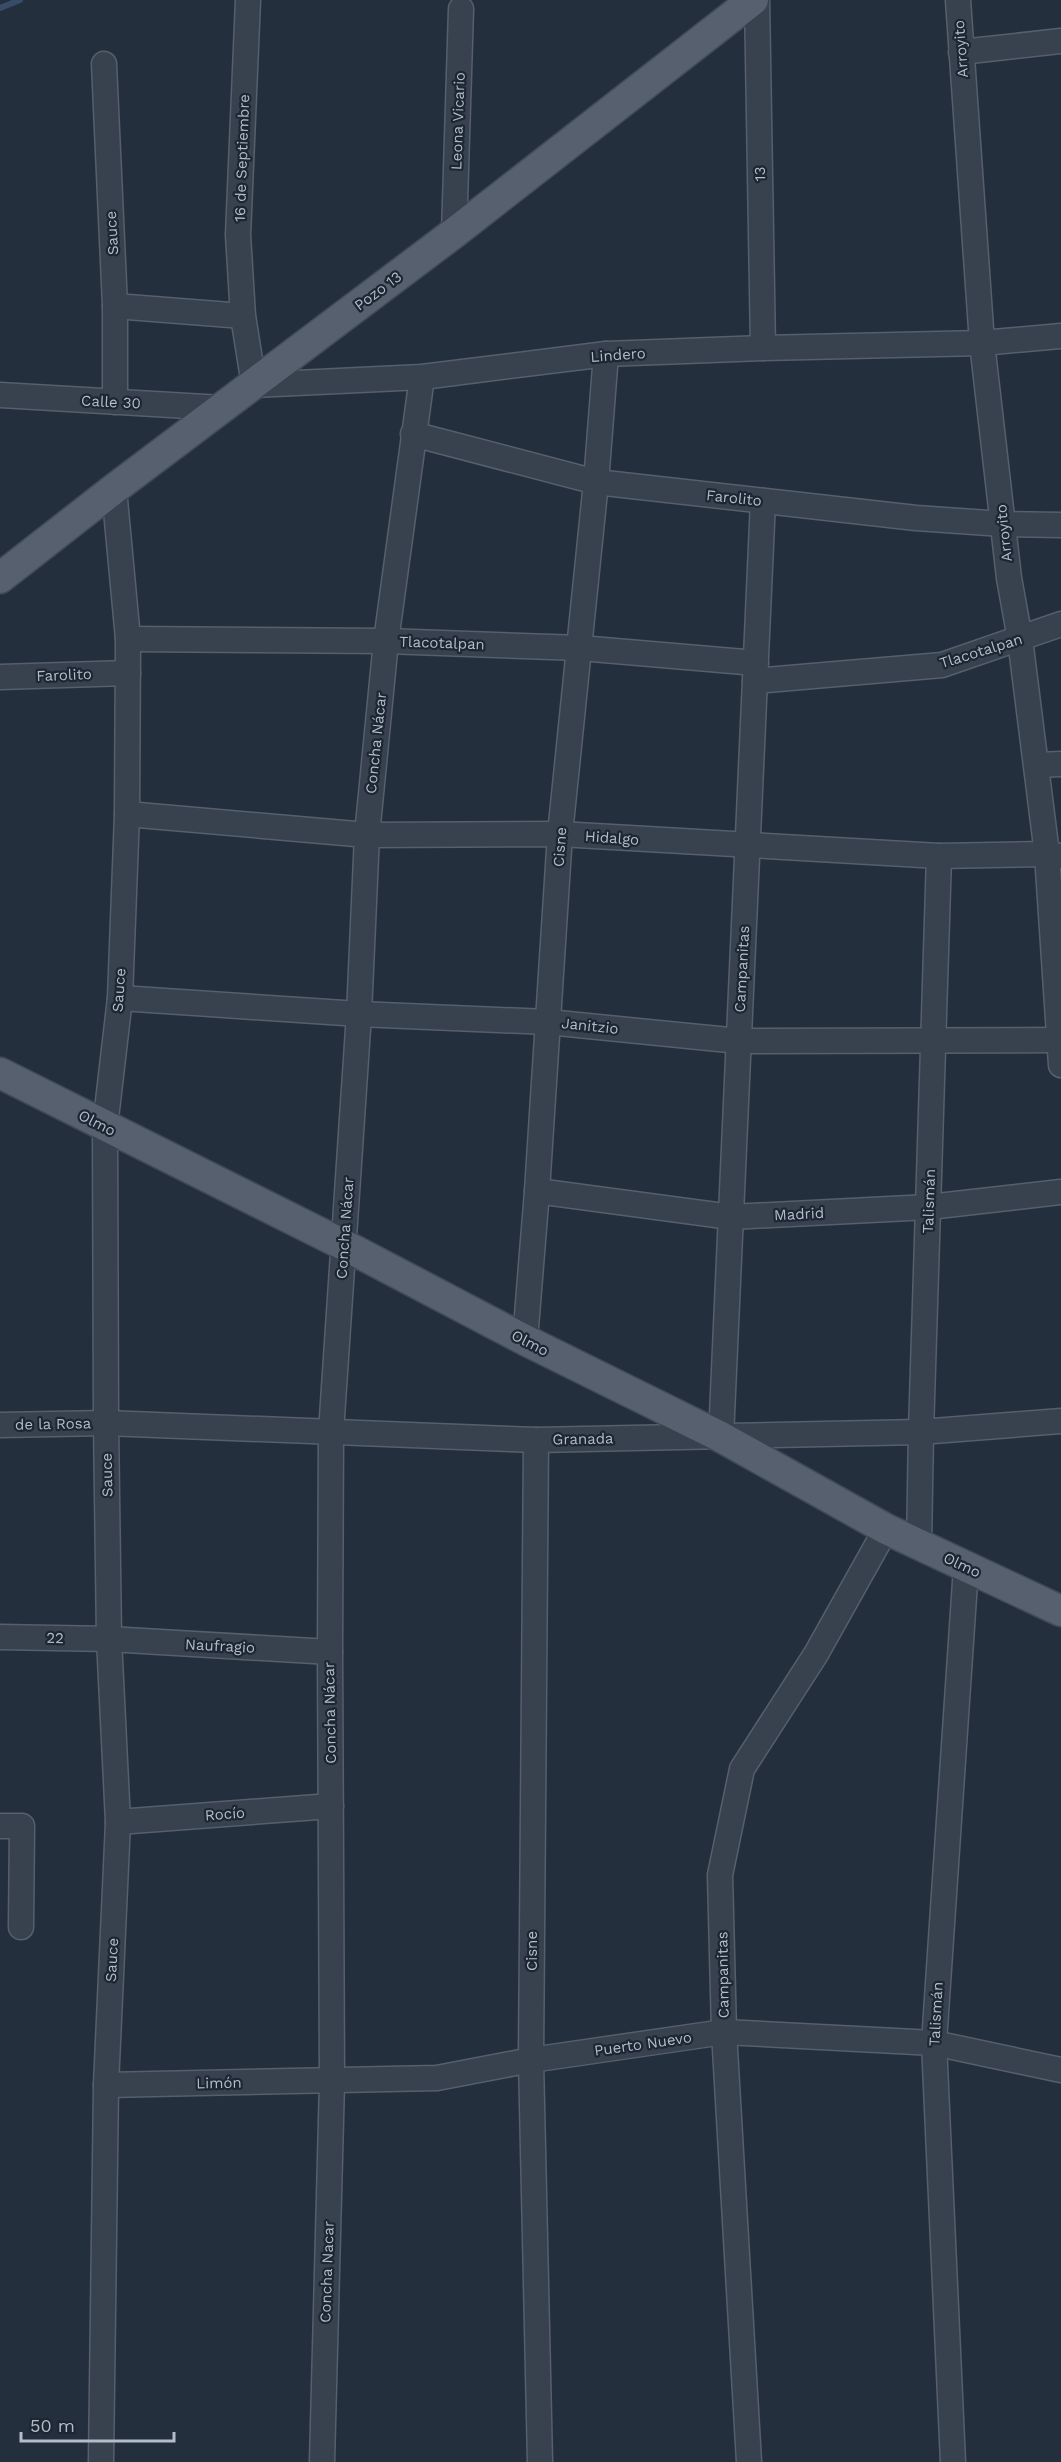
<svg xmlns="http://www.w3.org/2000/svg" width="1061" height="2462" font-family="'Work Sans',sans-serif">
<style>
.lines{fill:none;stroke-linecap:round;stroke-linejoin:round}
.stream{stroke:#394c67;stroke-width:6}
.minor-casing{stroke:#565f6c;stroke-width:27}
.major-casing{stroke:#414a57;stroke-width:33}
.minor{stroke:#38414e;stroke-width:24}
.major{stroke:#56606e;stroke-width:30}
.labels{text-anchor:middle;dominant-baseline:central;stroke-width:4.5;stroke-linejoin:round;paint-order:stroke}
.street-label{font-size:15px;fill:#b4bcc9;stroke:#1d2633}
</style>
<rect width="100%" height="100%" fill="#242f3e"/>
<g class="lines">
<polyline class="stream" points="0,8 20,0"/>
<g class="minor-casing">
<g id="minor">
<polyline points="248,0 238,235 243,316 254,385 422,377 606,354 763,348 982,343 1061,336"/>
<polyline points="757,0 763,348"/>
<polyline points="958,0 982,343 1009,578 1020,639 1047,854 1061,1065"/>
<polyline points="961,52 1061,41"/>
<polyline points="104,64 115,306 115,402"/>
<polyline points="454,233 461,9"/>
<polyline points="115,306 243,316"/>
<polyline points="0,395 222,408"/>
<polyline points="413,434 596,482 916,518 1003,524 1061,525"/>
<polyline points="128,639 386,641 580,648 756,663"/>
<polyline points="0,677 128,673"/>
<polyline points="755,681 942,665 1061,624"/>
<polyline points="1037,765 1061,764"/>
<polyline points="127,814 367,835 560,834 939,856 1047,854 1061,856"/>
<polyline points="120,998 359,1014 548,1022 739,1041 1060,1040"/>
<polyline points="537,1191 731,1217 929,1207 1061,1192"/>
<polyline points="525,1340 537,1191 560,834 596,482 606,354"/>
<polyline points="0,1425 106,1423 536,1440 921,1432 1061,1421"/>
<polyline points="721,1437 763,501"/>
<polyline points="536,1440 531,2060 540,2462"/>
<polyline points="919,1545 921,1432 939,856"/>
<polyline points="0,1637 109,1639 330,1652"/>
<polyline points="118,1822 331,1806"/>
<polyline points="0,1826 22,1826 21,1927"/>
<polyline points="106,2085 437,2078 531,2060 724,2032 934,2043 1061,2070"/>
<polyline points="101,2462 106,2085 118,1822 109,1639 106,1423 105,1127 120,998 127,814 128,639 114,489"/>
<polyline points="322,2462 332,2082 330,1652 331,1432 359,1014 367,835 386,641 422,377"/>
<polyline points="749,2462 724,2032 720,1875 742,1769 816,1654 886,1529"/>
<polyline points="953,2462 934,2043 966,1567"/>
</g>
</g>
<g class="major-casing">
<g id="major">
<polyline points="0,578 114,489 454,233 753,0"/>
<polyline points="0,1073 344,1245 525,1340 721,1437 886,1529 1061,1611"/>
</g>
</g>
<use href="#minor" class="minor"/>
<use href="#major" class="major"/>
</g>
<g class="labels">
<g class="street-label">
<text transform="translate(961 49) rotate(-94)">Arroyito</text>
<text transform="translate(458 121) rotate(-88)">Leona Vicario</text>
<text transform="translate(242 158) rotate(-88)">16 de Septiembre</text>
<text transform="translate(760 174) rotate(-91)">13</text>
<text transform="translate(112 233) rotate(-93)">Sauce</text>
<text transform="translate(378 291) rotate(-37)">Pozo 13</text>
<text transform="translate(618 355) rotate(-4)">Lindero</text>
<text transform="translate(111 402) rotate(3)">Calle 30</text>
<text transform="translate(734 498) rotate(6)">Farolito</text>
<text transform="translate(1004 533) rotate(-96)">Arroyito</text>
<text transform="translate(442 643) rotate(2)">Tlacotalpan</text>
<text transform="translate(981 651) rotate(-17)">Tlacotalpan</text>
<text transform="translate(64 675) rotate(-2)">Farolito</text>
<text transform="translate(376 743) rotate(-84)">Concha Nácar</text>
<text transform="translate(612 838) rotate(4)">Hidalgo</text>
<text transform="translate(560 847) rotate(-86)">Cisne</text>
<text transform="translate(742 969) rotate(-87)">Campanitas</text>
<text transform="translate(119 990) rotate(-86)">Sauce</text>
<text transform="translate(590 1026) rotate(6)">Janitzio</text>
<text transform="translate(97 1123) rotate(27)">Olmo</text>
<text transform="translate(929 1201) rotate(-88)">Talismán</text>
<text transform="translate(799 1214) rotate(-3)">Madrid</text>
<text transform="translate(345 1228) rotate(-86)">Concha Nácar</text>
<text transform="translate(530 1343) rotate(27)">Olmo</text>
<text transform="translate(53 1424) rotate(-1)">de la Rosa</text>
<text transform="translate(583 1439) rotate(-1)">Granada</text>
<text transform="translate(107 1475) rotate(-91)">Sauce</text>
<text transform="translate(962 1565) rotate(25)">Olmo</text>
<text transform="translate(55 1638) rotate(1)">22</text>
<text transform="translate(220 1646) rotate(3)">Naufragio</text>
<text transform="translate(330 1713) rotate(-91)">Concha Nácar</text>
<text transform="translate(225 1814) rotate(-4)">Rocío</text>
<text transform="translate(532 1951) rotate(-90)">Cisne</text>
<text transform="translate(112 1960) rotate(-87)">Sauce</text>
<text transform="translate(723 1975) rotate(-91)">Campanitas</text>
<text transform="translate(936 2014) rotate(-87)">Talismán</text>
<text transform="translate(643 2044) rotate(-8)">Puerto Nuevo</text>
<text transform="translate(219 2083) rotate(-1)">Limón</text>
<text transform="translate(327 2272) rotate(-88)">Concha Nacar</text>
</g>
</g>
<path d="M21 2432v9h153v-9" fill="none" stroke="#b4bcc9" stroke-width="3"/>
<text x="30" y="2432" font-size="18" fill="#b4bcc9" stroke="#1d2633" stroke-width="4.5" paint-order="stroke">50 m</text>
</svg>
